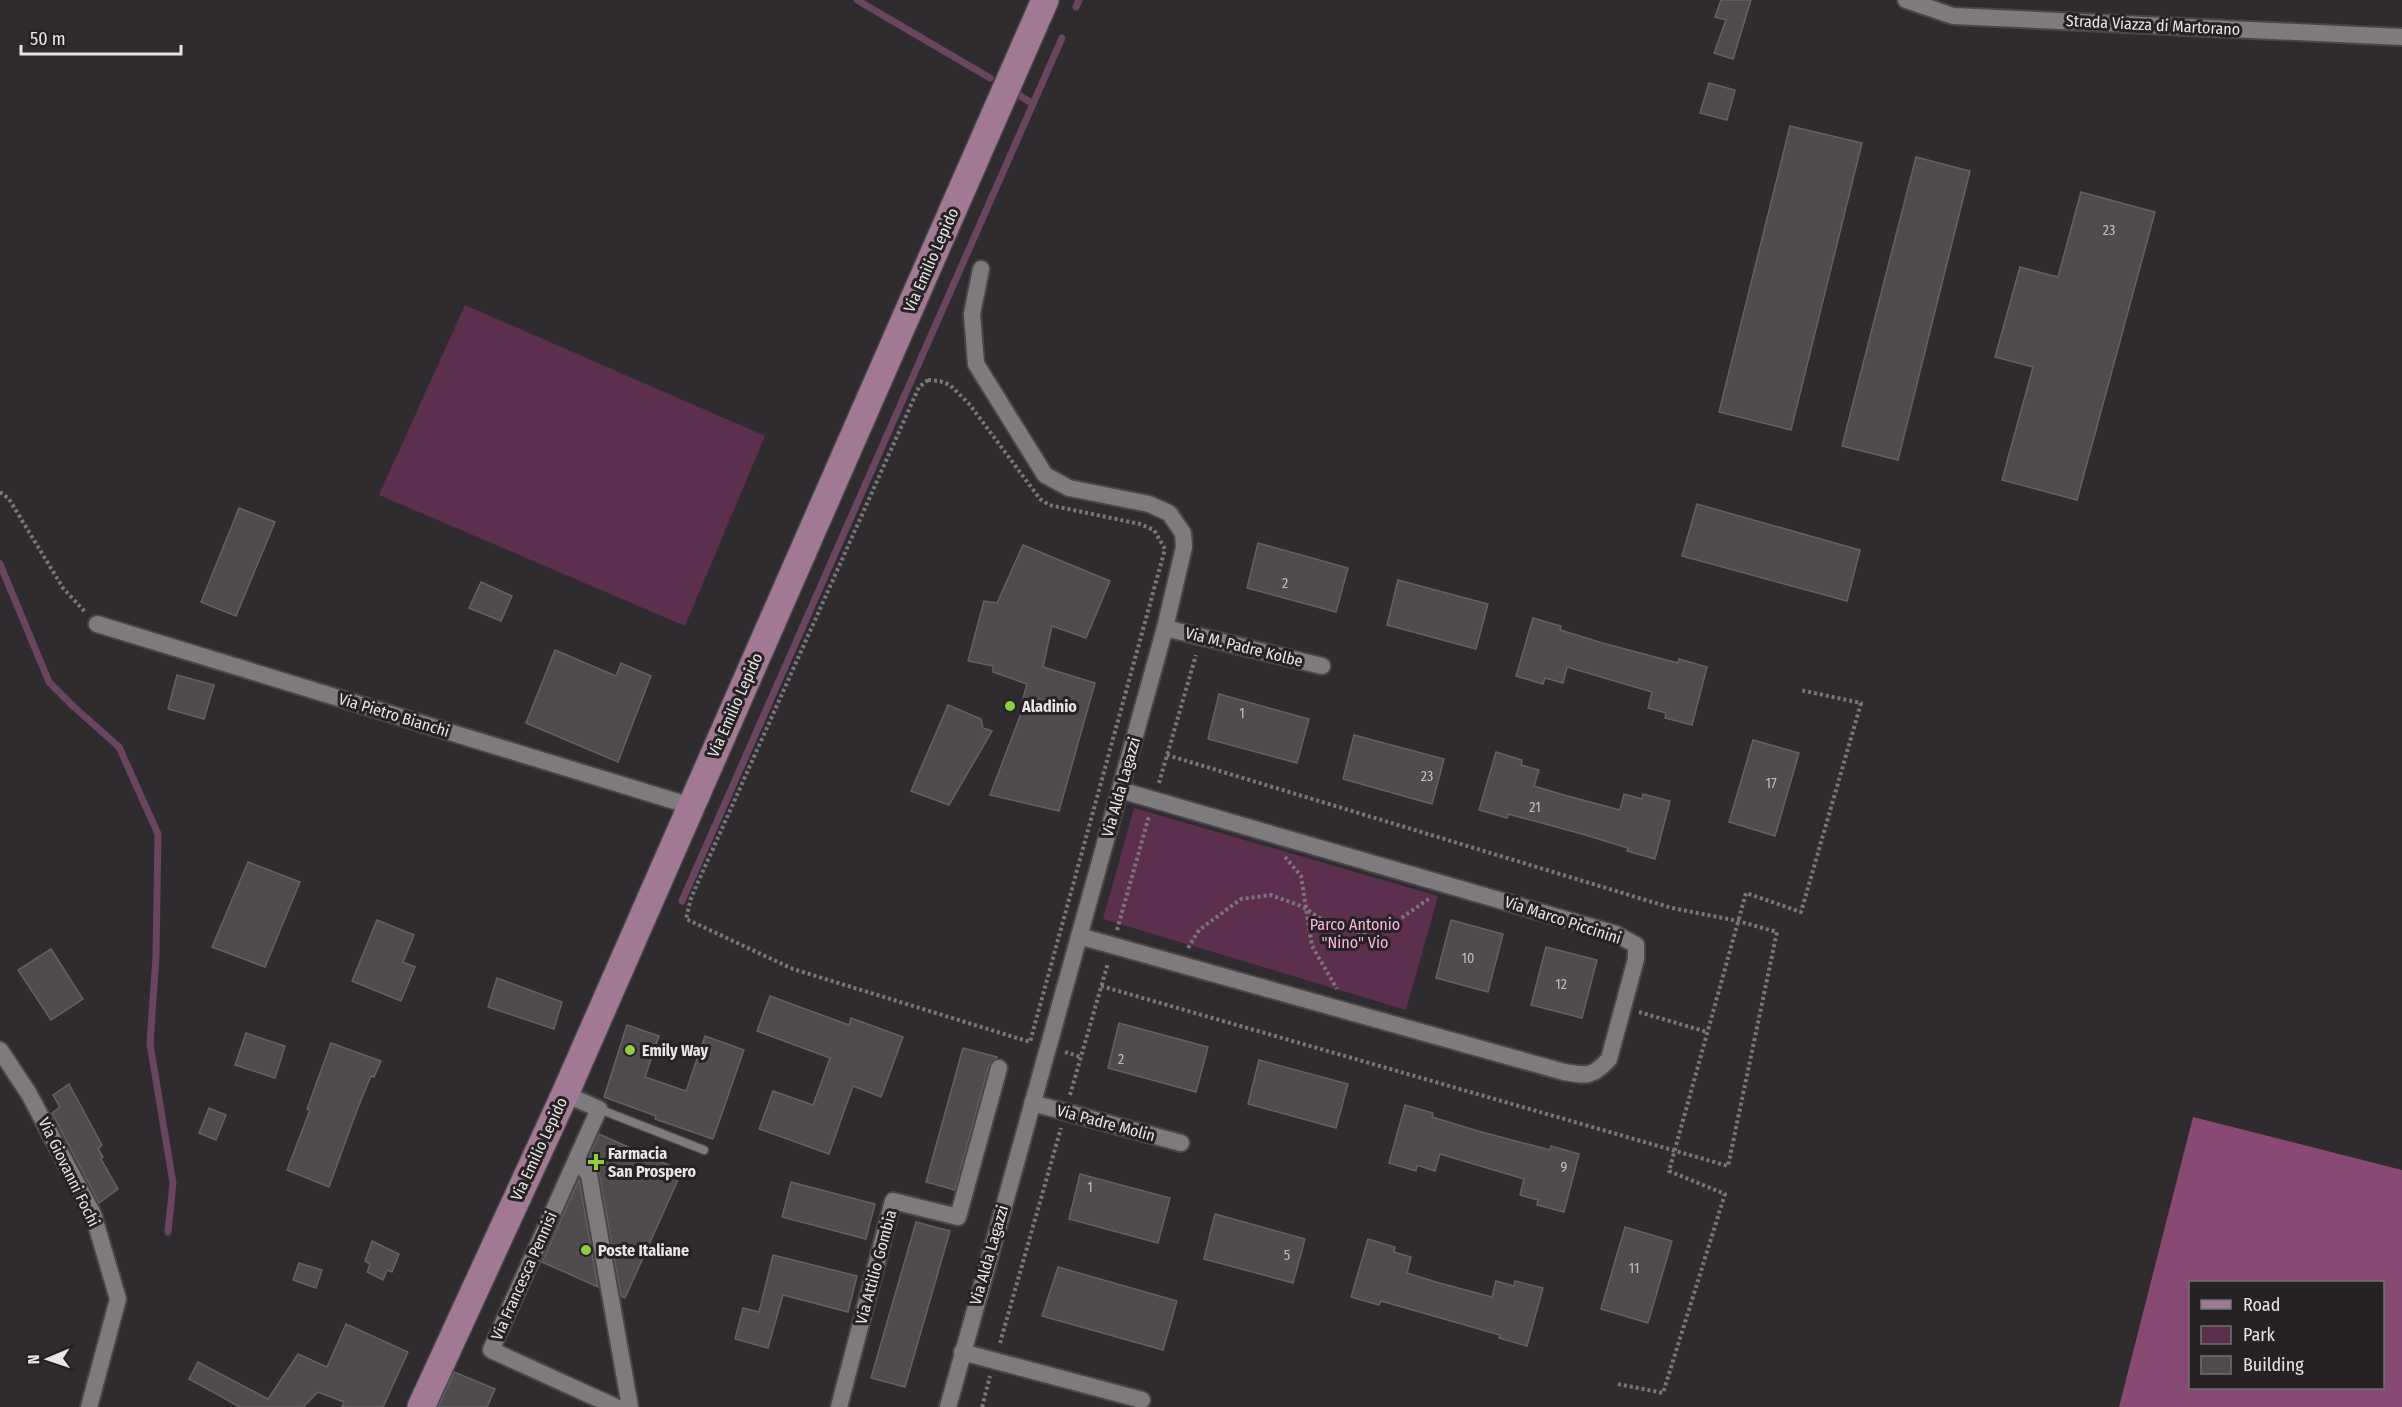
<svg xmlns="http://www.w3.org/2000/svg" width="2402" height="1407" font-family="'Fira Sans Condensed',sans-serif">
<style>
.green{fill:#5c2f4e}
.forest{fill:#864a73;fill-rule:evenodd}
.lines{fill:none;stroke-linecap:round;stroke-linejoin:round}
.stream{stroke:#6a4560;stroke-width:7}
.building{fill:#504c4e;stroke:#656063;stroke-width:1.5}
.lane-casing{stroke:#4a4648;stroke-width:11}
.street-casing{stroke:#4a4648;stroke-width:20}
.primary-casing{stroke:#4a4648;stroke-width:30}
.path{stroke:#7b7679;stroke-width:4;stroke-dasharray:3 3;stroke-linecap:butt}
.lane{stroke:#7f7a7d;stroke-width:8}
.street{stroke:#7f7a7d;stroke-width:16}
.primary{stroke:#a27994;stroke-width:27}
.poi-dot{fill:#8fcd41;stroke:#262224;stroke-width:2}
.labels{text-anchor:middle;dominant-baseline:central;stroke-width:6;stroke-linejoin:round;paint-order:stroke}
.number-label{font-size:14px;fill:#c2bfc0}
.street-label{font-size:16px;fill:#e8e5e6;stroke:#262224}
.poi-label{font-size:16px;font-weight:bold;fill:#e8e5e6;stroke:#262224;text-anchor:start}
.park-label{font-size:16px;fill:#fcb4e3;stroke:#262224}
</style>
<rect width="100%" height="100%" fill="#302b2e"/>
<g class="green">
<polygon points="465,305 765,436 685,626 379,495"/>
<polygon points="1134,808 1438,896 1406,1010 1103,919"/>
</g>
<path class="forest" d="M2193,1117L2402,1170V1407H2119ZM2190,1282H2382V1388H2190Z"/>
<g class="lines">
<g class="stream">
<polyline points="857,0 990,78"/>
<polyline points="1076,7 1079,0"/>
<polyline points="1014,92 1033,104"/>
<polyline points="0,564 49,682 74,707 119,747 158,834 156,956 150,1044 173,1183 168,1232"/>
<polyline points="682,901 1062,38"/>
</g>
</g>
<g class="building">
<polygon points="1721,0 1751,0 1733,59 1714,53 1726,20 1715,17"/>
<polygon points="1709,83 1735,90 1727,120 1700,113"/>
<polygon points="1790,126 1862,143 1791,430 1719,412"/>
<polygon points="1916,157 1970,171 1898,460 1842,446"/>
<polygon points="2081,192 2155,212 2077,500 2002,480 2033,367 1995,357 2020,267 2058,277"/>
<polygon points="1697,504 1860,550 1847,601 1682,556"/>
<polygon points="239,508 275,522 236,616 201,602"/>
<polygon points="1258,543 1348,568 1336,612 1247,588"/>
<polygon points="1023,545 1110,581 1086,638 1052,626 1043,667 1095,683 1059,811 990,795 1025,703 1022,702 1027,684 993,672 993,666 968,661 984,601 997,603"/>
<polygon points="1398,580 1488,604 1476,649 1387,625"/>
<polygon points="481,582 512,596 501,621 469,608"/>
<polygon points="1533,618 1561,626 1560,630 1606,644 1678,663 1679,659 1707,667 1692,725 1665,718 1666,713 1648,708 1652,692 1567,667 1563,683 1545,678 1543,684 1516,676"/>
<polygon points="555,650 616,676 621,663 651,676 618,762 526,723"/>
<polygon points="177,675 214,685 204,719 168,709"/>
<polygon points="1219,694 1309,719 1297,763 1208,739"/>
<polygon points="948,705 981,719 983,728 992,731 949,805 911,791"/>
<polygon points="1354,735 1444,759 1432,804 1343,779"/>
<polygon points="1753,740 1799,753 1775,836 1729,822"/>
<polygon points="1496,752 1522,760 1521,765 1539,770 1534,786 1564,795 1620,810 1624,794 1642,799 1643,794 1670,801 1655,859 1627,851 1628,848 1582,834 1508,814 1507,818 1479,810"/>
<polygon points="248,862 300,882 265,967 212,947"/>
<polygon points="377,920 414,935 403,962 415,967 401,1001 352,981"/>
<polygon points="1451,920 1503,934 1488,992 1436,978"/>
<polygon points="1546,947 1597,960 1582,1018 1531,1005"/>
<polygon points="51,949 83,999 51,1020 18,970"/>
<polygon points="497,978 562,1002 554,1029 488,1007"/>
<polygon points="770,996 849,1025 851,1018 903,1037 881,1097 853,1086 829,1154 759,1129 773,1091 813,1105 830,1058 757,1031"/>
<polygon points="1119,1023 1208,1047 1196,1092 1108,1068"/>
<polygon points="627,1025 659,1036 645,1077 686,1091 705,1036 744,1050 713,1139 655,1119 656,1116 604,1097"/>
<polygon points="246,1033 285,1046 275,1078 235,1065"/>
<polygon points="331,1043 381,1061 374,1077 371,1076 357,1110 329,1187 287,1170 310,1110 307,1109"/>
<polygon points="963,1048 997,1057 989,1065 955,1190 926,1182"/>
<polygon points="1259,1060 1348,1084 1336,1128 1248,1104"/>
<polygon points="69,1084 102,1145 98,1149 103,1157 101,1159 118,1189 99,1203 52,1113 60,1107 53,1095"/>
<polygon points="1405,1105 1433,1113 1432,1117 1478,1131 1550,1150 1551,1146 1579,1154 1564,1212 1537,1205 1538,1200 1520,1195 1524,1179 1440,1154 1435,1171 1417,1165 1416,1171 1389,1163"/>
<polygon points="209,1108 226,1115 216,1140 199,1133"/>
<polygon points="599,1134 682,1171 625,1298 621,1296 599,1173 589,1157"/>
<polygon points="1080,1174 1170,1198 1158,1243 1069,1219"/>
<polygon points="579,1179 598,1287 542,1262"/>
<polygon points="791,1182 875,1204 866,1239 782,1217"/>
<polygon points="1215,1214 1305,1239 1293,1283 1204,1259"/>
<polygon points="916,1222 950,1231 905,1387 871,1378"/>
<polygon points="1625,1227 1672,1241 1648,1323 1601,1309"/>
<polygon points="1368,1239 1395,1247 1394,1252 1411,1257 1407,1273 1436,1282 1492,1297 1496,1281 1514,1286 1515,1281 1543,1288 1527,1346 1499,1338 1500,1335 1381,1301 1379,1305 1351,1297"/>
<polygon points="372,1241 399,1254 392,1272 387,1270 383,1280 367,1272 370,1264 365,1261"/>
<polygon points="773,1255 857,1276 848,1312 783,1295 768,1348 735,1339 743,1308 759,1312"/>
<polygon points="299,1263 322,1270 316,1288 293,1280"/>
<polygon points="1058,1267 1177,1301 1163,1350 1042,1316"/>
<polygon points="346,1324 408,1352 383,1407 342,1407 344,1402 318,1392 303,1407 240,1407 189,1379 198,1362 268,1399 298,1354 327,1367"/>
<polygon points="454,1372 495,1389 487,1407 438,1407"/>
</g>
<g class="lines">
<g class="lane-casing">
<polyline id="lane" points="599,1109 704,1150"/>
</g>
<g class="street-casing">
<g id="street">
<polyline points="1906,0 1953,16 2402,37"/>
<polyline points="97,624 691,806"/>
<polyline points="1165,628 1322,666"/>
<path d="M1079,936L1564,1072C1587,1076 1593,1077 1609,1059L1636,959V945L1616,934L1120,790"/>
<polyline points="0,1050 29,1094 93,1214 118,1299 89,1407"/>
<polyline points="565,1094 599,1109 491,1350 616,1407"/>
<polyline points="1032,1103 1181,1143"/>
<polyline points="577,1159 589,1175 630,1407"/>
<polyline points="962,1352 1142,1400"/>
<polyline points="839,1407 893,1201 958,1217 999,1068"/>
<polyline points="948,1407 1165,628 1184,547 1183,533 1169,513 1149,504 1069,488 1045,475 976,364 972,314 981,269"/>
</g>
</g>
<g class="primary-casing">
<polyline id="primary" points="421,1407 565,1094 1045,0"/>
</g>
<g class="path">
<polygon points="928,380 940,381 950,385 970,405 1040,499 1049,505 1140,524 1154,530 1165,549 1030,1042 793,969 686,919 691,898 919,387"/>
<polyline points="0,492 9,499 63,588 86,613"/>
<polyline points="1159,783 1196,655"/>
<polyline points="1285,857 1301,876 1312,946 1337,989"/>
<polyline points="1117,930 1149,816"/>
<polyline points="1188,948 1199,930 1241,899 1271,895 1301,906 1331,925 1363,933 1393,924 1430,898"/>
<polyline points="1101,986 1728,1166 1777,932 1738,921 1672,908 1167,755"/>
<polyline points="1639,1012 1707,1032"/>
<polyline points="1065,1052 1081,1057"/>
<polyline points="1070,1095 1108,963"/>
<polyline points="1000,1343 1061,1128"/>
<polyline points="1618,1384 1663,1393 1725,1194 1669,1171 1746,893 1801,912 1861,703 1800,690"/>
<polyline points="982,1407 990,1376"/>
</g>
<use href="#lane" class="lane"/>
<use href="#street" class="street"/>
<use href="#primary" class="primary"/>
</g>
<g class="poi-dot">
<circle cx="1010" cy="706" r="6"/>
<circle cx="630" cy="1050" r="6"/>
<path d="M593 1153h6v6h6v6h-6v6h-6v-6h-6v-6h6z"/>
<circle cx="586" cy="1250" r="6"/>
</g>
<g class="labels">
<g class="number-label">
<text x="2109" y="230">23</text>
<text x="1285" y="583">2</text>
<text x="1242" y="713">1</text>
<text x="1427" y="776">23</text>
<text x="1771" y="783">17</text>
<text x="1535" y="807">21</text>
<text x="1468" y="958">10</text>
<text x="1561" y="984">12</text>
<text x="1121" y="1059">2</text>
<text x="1564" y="1167">9</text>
<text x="1090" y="1187">1</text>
<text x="1287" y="1255">5</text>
<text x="1634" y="1268">11</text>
</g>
<g class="street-label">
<text transform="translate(2153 25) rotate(3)">Strada Viazza di Martorano</text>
<text transform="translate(931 260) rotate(-66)">Via Emilio Lepido</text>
<text transform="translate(1244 647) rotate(14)">Via M. Padre Kolbe</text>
<text transform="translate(735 705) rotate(-66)">Via Emilio Lepido</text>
<text transform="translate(394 715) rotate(17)">Via Pietro Bianchi</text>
<text transform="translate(1121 787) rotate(-74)">Via Alda Lagazzi</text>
<text transform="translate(1563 920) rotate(18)">Via Marco Piccinini</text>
<text transform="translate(1106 1123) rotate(15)">Via Padre Molin</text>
<text transform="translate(539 1149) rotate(-65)">Via Emilio Lepido</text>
<text transform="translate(69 1172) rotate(64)">Via Giovanni Fochi</text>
<text transform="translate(989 1255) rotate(-74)">Via Alda Lagazzi</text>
<text transform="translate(876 1267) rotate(-75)">Via Attilio Gombia</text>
<text transform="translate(524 1276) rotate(-66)">Via Francesca Pennisi</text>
</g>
<g class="poi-label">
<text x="1022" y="706">Aladinio</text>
<text x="642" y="1050">Emily Way</text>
<text x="608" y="1153">Farmacia<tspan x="608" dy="18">San Prospero</tspan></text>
<text x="598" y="1250">Poste Italiane</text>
</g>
<g class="park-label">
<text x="1355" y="924">Parco Antonio<tspan x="1355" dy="18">"Nino" Vio</tspan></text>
</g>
</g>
<rect x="2189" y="1281" width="195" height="108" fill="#262224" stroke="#747072" stroke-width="1.5"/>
<rect x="2201" y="1300" width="30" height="9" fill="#a27994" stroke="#747072" stroke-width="1.5"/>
<text x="2243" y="1311" font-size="18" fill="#e8e5e6">Road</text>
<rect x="2201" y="1326" width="30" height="18" fill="#5c2f4e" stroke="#747072" stroke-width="1.5"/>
<text x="2243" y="1341" font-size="18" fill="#e8e5e6">Park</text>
<rect x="2201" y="1356" width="30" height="18" fill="#504c4e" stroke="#747072" stroke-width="1.5"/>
<text x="2243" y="1371" font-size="18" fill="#e8e5e6">Building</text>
<g transform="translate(48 1359) rotate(268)" stroke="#262224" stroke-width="4.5" paint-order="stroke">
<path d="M0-4.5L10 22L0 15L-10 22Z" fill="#e8e5e6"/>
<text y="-9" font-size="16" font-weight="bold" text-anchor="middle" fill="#e8e5e6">N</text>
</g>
<path d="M21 45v9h160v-9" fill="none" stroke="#e8e5e6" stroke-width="3"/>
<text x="30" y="45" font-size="18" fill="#e8e5e6" stroke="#262224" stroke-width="4.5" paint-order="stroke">50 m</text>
</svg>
